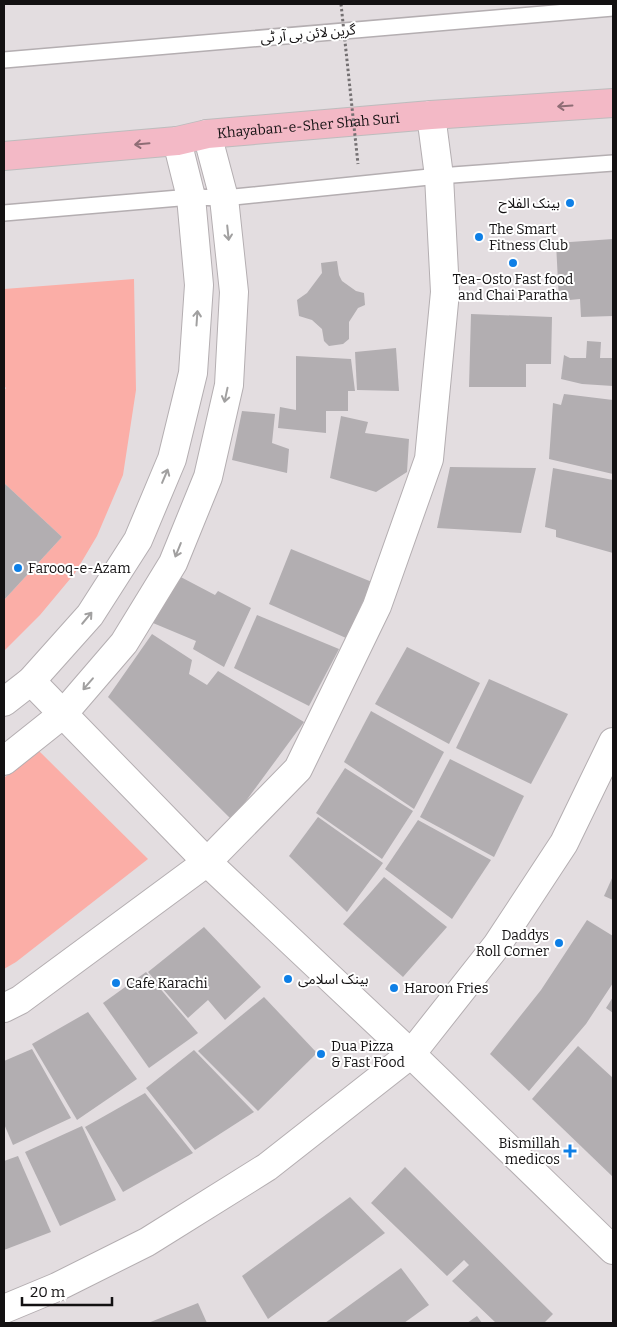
<svg xmlns="http://www.w3.org/2000/svg" width="617" height="1327" font-family="Bitter,'Noto Sans Arabic',serif">
<style>
.green{fill:#fbaea7}
.building{fill:#b2aeb1}
.lines{fill:none;stroke-linecap:round;stroke-linejoin:round}
.service-casing{stroke:#b4aeb1;stroke-width:18}
.minor-casing{stroke:#b4aeb1;stroke-width:30}
.tertiary-casing{stroke:#b4aeb1;stroke-width:30}
.primary-casing{stroke:#bdbcbd;stroke-width:30}
.service{stroke:#fff;stroke-width:15}
.minor{stroke:#fff;stroke-width:28}
.tertiary{stroke:#fff;stroke-width:28}
.primary{stroke:#f3b9c6;stroke-width:28}
.path-bridge{stroke:#747072;stroke-width:3;stroke-dasharray:2.5 2.5;stroke-linecap:butt}
.oneway{stroke:#8e6d75}
.oneway2{stroke:#a1a0a0}
.poi-dot{fill:#0e7fe6;stroke:#fff;stroke-width:2}
.labels{text-anchor:middle;dominant-baseline:central;stroke-width:4;stroke-linejoin:round;paint-order:stroke}
.street-label{font-size:14px;fill:#131112;stroke:#fff}
.poi-label{font-size:14px;fill:#131112;stroke:#fff;text-anchor:start}
</style>
<rect width="100%" height="100%" fill="#e3dde0"/>
<g class="green">
<polygon points="134,279 136,390 123,475 97,536 75,573 40,615 4,651 4,600 62,537 4,483 4,391 6,388 4,386 4,289"/>
<polygon points="38,750 148,859 16,962 4,969 4,778"/>
</g>
<g class="building">
<polygon points="613,239 613,316 581,317 580,299 559,301 556,243"/>
<polygon points="337,261 339,275 342,281 356,291 364,293 365,305 358,308 349,322 349,339 343,344 329,346 324,341 322,329 312,320 299,316 297,300 307,293 322,273 321,263"/>
<polygon points="471,314 552,317 551,364 526,364 526,387 469,387"/>
<polygon points="587,341 601,342 600,358 613,358 613,386 582,384 561,379 564,355 570,358 586,358"/>
<polygon points="396,348 399,391 357,390 355,352"/>
<polygon points="296,356 351,359 355,391 348,391 348,411 326,411 326,433 278,428 280,407 296,410"/>
<polygon points="564,394 613,400 613,474 549,459 553,403 561,405"/>
<polygon points="242,411 275,414 272,443 289,449 287,473 232,460"/>
<polygon points="341,416 368,422 365,433 409,439 407,472 376,492 330,478"/>
<polygon points="450,467 536,468 521,533 437,528"/>
<polygon points="553,468 613,480 613,553 556,537 556,530 545,527"/>
<polygon points="4,483 62,537 4,600"/>
<polygon points="291,549 372,582 346,638 269,604"/>
<polygon points="175,574 215,595 218,591 251,608 224,667 193,649 196,641 153,623"/>
<polygon points="257,615 339,649 309,706 234,668"/>
<polygon points="152,634 192,660 189,674 207,685 218,671 304,722 232,820 108,697"/>
<polygon points="407,647 480,683 449,744 375,704"/>
<polygon points="489,679 568,714 531,784 456,748"/>
<polygon points="371,711 444,752 414,809 344,762"/>
<polygon points="450,759 524,796 494,857 420,817"/>
<polygon points="345,768 413,811 382,859 316,813"/>
<polygon points="318,817 383,863 347,912 289,856"/>
<polygon points="418,820 491,860 452,919 385,869"/>
<polygon points="613,876 613,900 604,896"/>
<polygon points="384,877 447,927 403,977 343,924"/>
<polygon points="587,920 613,936 613,983 586,1024 529,1091 490,1054 541,990"/>
<polygon points="204,927 261,987 225,1020 208,1000 188,1018 148,972"/>
<polygon points="146,972 198,1033 149,1068 103,1003"/>
<polygon points="264,997 317,1053 258,1111 198,1051"/>
<polygon points="613,997 613,1013 606,1008"/>
<polygon points="88,1012 137,1079 77,1120 32,1044"/>
<polygon points="578,1046 613,1078 613,1177 532,1099"/>
<polygon points="32,1049 71,1118 13,1145 4,1124 4,1061"/>
<polygon points="194,1050 254,1112 195,1150 146,1088"/>
<polygon points="145,1093 193,1153 123,1192 85,1127"/>
<polygon points="82,1126 116,1200 60,1226 25,1152"/>
<polygon points="18,1156 51,1232 4,1250 4,1161"/>
<polygon points="405,1167 553,1314 544,1323 496,1323 452,1281 469,1265 464,1260 447,1276 371,1203"/>
<polygon points="350,1197 385,1233 268,1319 242,1276"/>
<polygon points="401,1268 429,1305 404,1323 325,1323"/>
<polygon points="198,1303 207,1323 148,1323"/>
<polygon points="477,1316 482,1323 467,1323"/>
</g>
<g class="lines">
<g class="service-casing">
<g id="service">
<polyline points="4,60 613,8"/>
<polyline points="4,213 191,197 224,198 439,176 613,163"/>
</g>
</g>
<g class="minor-casing">
<polyline id="minor" points="4,1008 20,1000 207,862 298,769 377,606 429,459 445,292 439,176 431,115"/>
</g>
<g class="tertiary-casing">
<g id="tertiary">
<polyline points="31,681 207,862 411,1054 613,1250"/>
<polyline points="4,702 31,681 90,615 138,540 172,459 193,373 199,285 191,197 177,141"/>
<polyline points="4,761 63,714 124,643 173,563 208,477 229,385 234,292 224,198 207,134"/>
<polyline points="4,1309 57,1287 147,1242 267,1167 411,1054 497,945 564,843 613,742"/>
</g>
</g>
<g class="primary-casing">
<g id="primary">
<path id="s1" d="M4,156L177,141L207,134L431,115L613,103"/>
</g>
</g>
<use href="#service" class="service"/>
<use href="#minor" class="minor"/>
<use href="#tertiary" class="tertiary"/>
<use href="#primary" class="primary"/>
<polyline class="path-bridge" points="341,4 358,164"/>
</g>
<defs><path id="oneway-shaft" d="M-6 0H5M1.5-3L5.5 0L1.5 3" fill="none" stroke-width="1.6" stroke-linecap="round" stroke-linejoin="round" transform="scale(1.25)"/></defs>
<g class="oneway">
<use href="#oneway-shaft" transform="translate(565 106) rotate(176)"/>
<use href="#oneway-shaft" transform="translate(142 144) rotate(175)"/>
</g>
<g class="oneway2">
<use href="#oneway-shaft" transform="translate(228 233) rotate(84)"/>
<use href="#oneway-shaft" transform="translate(197 318) rotate(-86)"/>
<use href="#oneway-shaft" transform="translate(226 395) rotate(102)"/>
<use href="#oneway-shaft" transform="translate(165 476) rotate(-67)"/>
<use href="#oneway-shaft" transform="translate(178 550) rotate(112)"/>
<use href="#oneway-shaft" transform="translate(87 618) rotate(-50)"/>
<use href="#oneway-shaft" transform="translate(88 684) rotate(131)"/>
</g>
<g class="poi-dot">
<circle cx="570" cy="203" r="5"/>
<circle cx="479" cy="237" r="5"/>
<circle cx="513" cy="263" r="5"/>
<circle cx="18" cy="568" r="5"/>
<circle cx="559" cy="943" r="5"/>
<circle cx="288" cy="979" r="5"/>
<circle cx="116" cy="983" r="5"/>
<circle cx="394" cy="988" r="5"/>
<circle cx="321" cy="1054" r="5"/>
<path d="M567.5 1143.5h5v5h5v5h-5v5h-5v-5h-5v-5h5z"/>
</g>
<g class="labels">
<g class="street-label">
<text transform="translate(308 34) rotate(-5)">گرین لائن بی آر ٹی</text>
<text stroke="none"><textPath href="#s1" startOffset="306">Khayaban-e-Sher Shah Suri</textPath></text>
</g>
<g class="poi-label">
<text x="560" y="203" text-anchor="end">بینک الفلاح</text>
<text x="489" y="229">The Smart<tspan x="489" dy="16">Fitness Club</tspan></text>
<text x="513" y="279" text-anchor="middle">Tea-Osto Fast food<tspan x="513" dy="16">and Chai Paratha</tspan></text>
<text x="28" y="568">Farooq-e-Azam</text>
<text x="549" y="935" text-anchor="end">Daddys<tspan x="549" dy="16">Roll Corner</tspan></text>
<text x="298" y="979">بینک اسلامی</text>
<text x="126" y="983">Cafe Karachi</text>
<text x="404" y="988">Haroon Fries</text>
<text x="331" y="1046">Dua Pizza<tspan x="331" dy="16">&amp; Fast Food</tspan></text>
<text x="560" y="1143" text-anchor="end">Bismillah<tspan x="560" dy="16">medicos</tspan></text>
</g>
</g>
<rect width="617" height="1327" fill="none" stroke="#131112" stroke-width="10"/>
<path d="M22 1297v8h90v-8" fill="none" stroke="#131112" stroke-width="2.5"/>
<text x="30" y="1297" font-size="15" fill="#131112" stroke="#ffffff" stroke-width="4" paint-order="stroke">20 m</text>
</svg>
